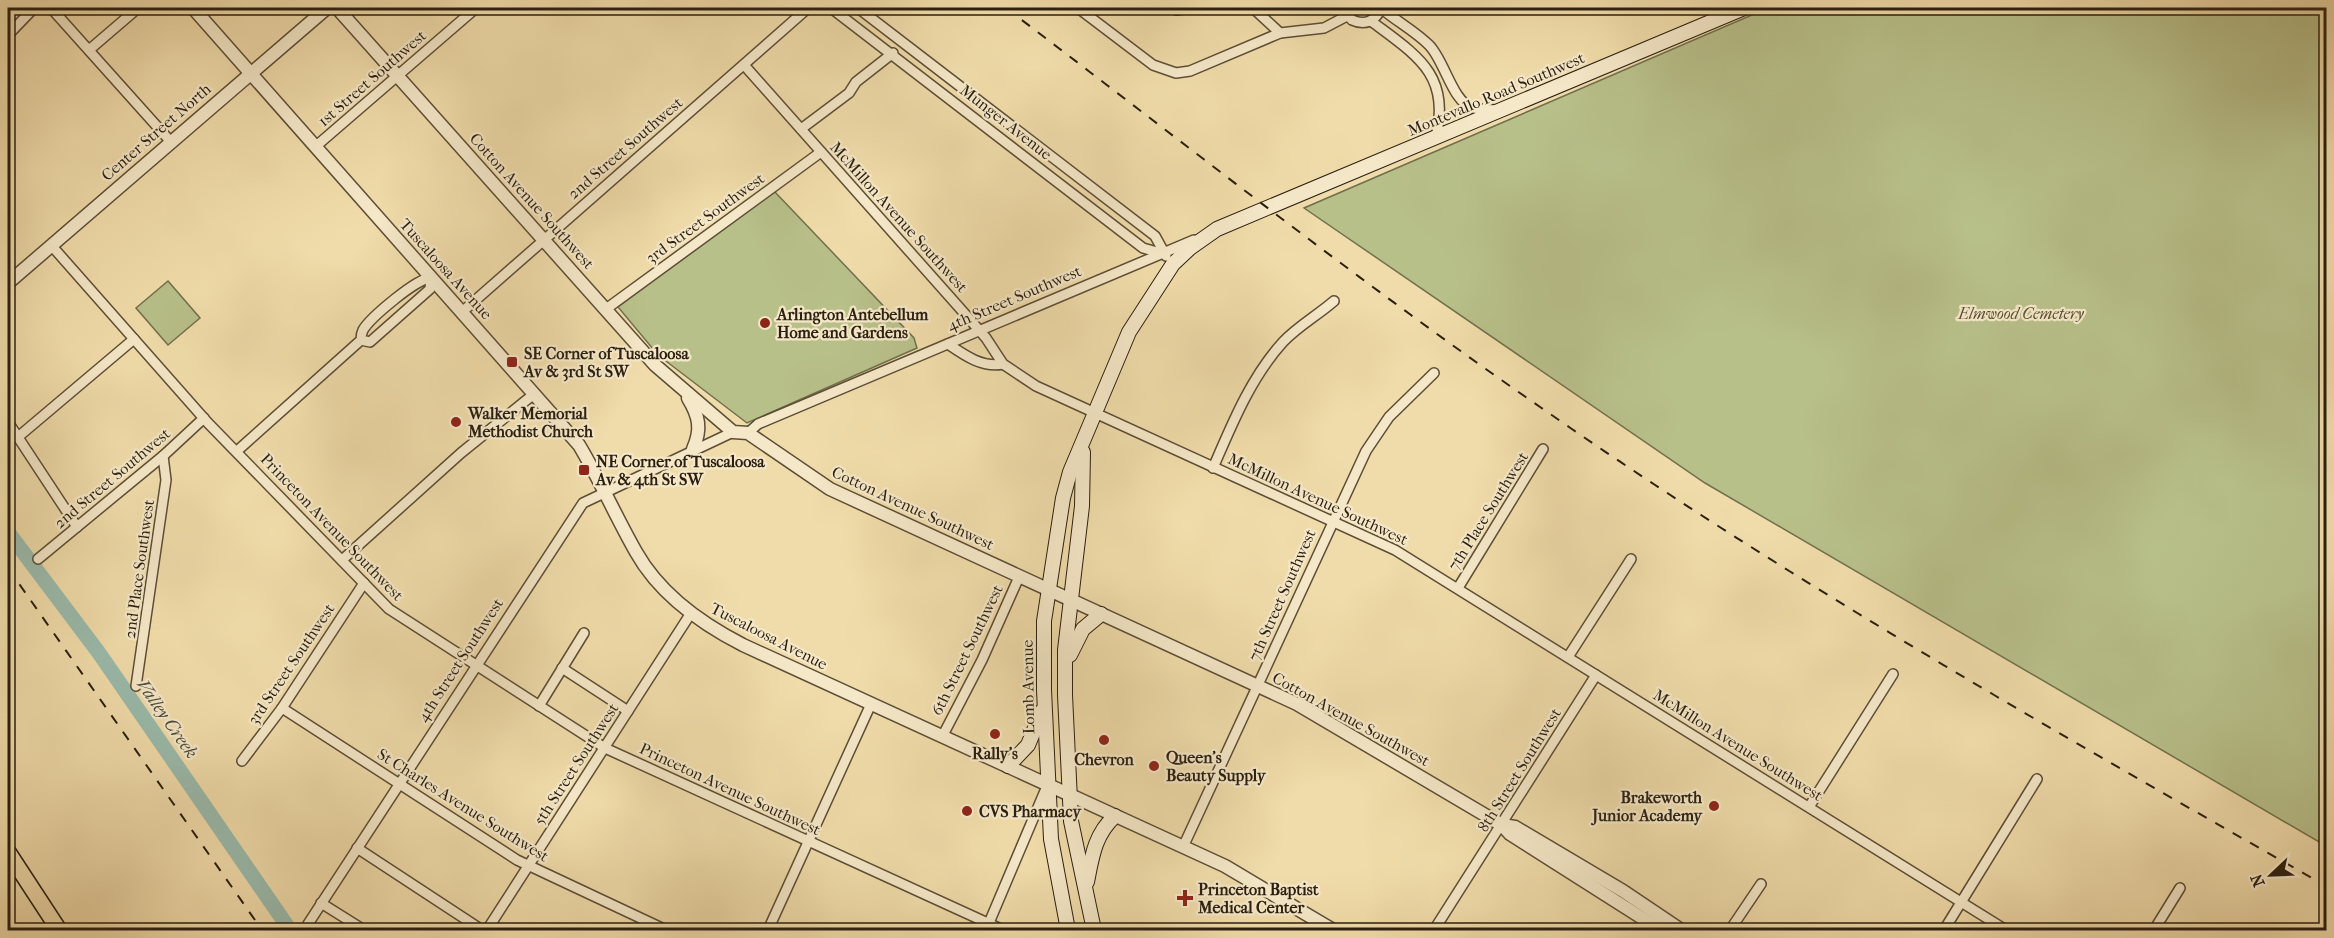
<svg xmlns="http://www.w3.org/2000/svg" width="2334" height="938" font-family="'IM FELL French Canon',serif">
<style>
.green{fill:#b8c08a;stroke:#71704d;stroke-width:1.5}
.lines{fill:none;stroke-linecap:round;stroke-linejoin:round}
.river{stroke:#9abbac;stroke-width:15}
.minor-casing{stroke:#5c4e36;stroke-width:12}
.tertiary-casing{stroke:#5c4e36;stroke-width:15}
.secondary-casing{stroke:#2a1f10;stroke-width:16}
.primary-casing{stroke:#2a1f10;stroke-width:18}
.minor{stroke:#f5e8c8;stroke-width:9}
.tertiary{stroke:#f5e8c8;stroke-width:12}
.secondary{stroke:#f5e8c8;stroke-width:14}
.primary{stroke:#f0dcaa;stroke-width:15}
.rail{stroke:#2a1f10;stroke-width:2;stroke-dasharray:10 10;stroke-linecap:butt}
.poi-dot{fill:#8f2418;stroke:#f5e8c8;stroke-width:2}
.labels{text-anchor:middle;dominant-baseline:central;stroke-width:4.5;stroke-linejoin:round;paint-order:stroke}
.street-label{font-size:16px;fill:#2a1f10;stroke:#f5e8c8}
.park-label{font-size:16px;font-style:italic;fill:#554f35;stroke:#f5e8c8}
.poi-label{font-size:16px;font-weight:bold;fill:#2a1f10;stroke:#f5e8c8;text-anchor:start}
.water-label{font-size:18px;font-style:italic;fill:#4c4e3f;stroke:#f5e8c8}
</style>
<rect width="100%" height="100%" fill="#f0dcaa"/>
<filter id="stains"><feTurbulence type="fractalNoise" baseFrequency=".00333" numOctaves="4"/><feColorMatrix values="0 0 0 0 .2 0 0 0 0 .09 0 0 0 0 .02 0 0 0 .5 -.17"/></filter>
<radialGradient id="worn" r=".72"><stop offset=".6" stop-color="#630" stop-opacity="0"/><stop offset="1" stop-color="#630" stop-opacity=".3"/></radialGradient>
<g class="green">
<polygon points="1768,8 2326,8 2326,846 1705,483 1304,208"/>
<polygon points="774,191 914,338 917,348 747,423 658,355 618,307"/>
<polygon points="168,281 200,318 168,345 136,308"/>
</g>
<g class="lines">
<polyline class="river" points="8,532 99,653 290,930"/>
<g class="minor-casing">
<g id="minor">
<polyline points="51,8 171,142"/>
<polyline points="831,8 1143,248 1164,254"/>
<polyline points="858,8 1155,236 1166,256"/>
<polyline points="1078,8 1153,65 1176,73 1190,71 1280,33 1324,28 1347,16"/>
<polyline points="1172,8 1176,10 1190,8"/>
<polyline points="1253,8 1280,33"/>
<path d="M1342,8L1352,20C1365,26 1376,21 1381,8"/>
<path d="M1381,8C1396,21 1415,31 1429,45C1445,61 1452,102 1473,108C1480,110 1489,109 1496,110"/>
<path d="M1371,21C1416,55 1451,74 1436,137"/>
<polyline points="8,35 34,8"/>
<polyline points="89,50 138,8"/>
<polyline points="744,65 965,314 986,338 1003,364 1036,386 1395,550 2006,930"/>
<polyline points="801,129 849,93 856,82 893,53"/>
<polyline points="315,147 476,8"/>
<polyline points="51,245 208,423 389,609 605,748 1003,930"/>
<polyline points="606,309 821,152"/>
<polyline points="462,312 808,8"/>
<path d="M948,344C964,355 982,368 1003,364"/>
<polyline points="8,422 77,527"/>
<polyline points="748,433 758,424 1194,240"/>
<polyline points="18,437 134,339"/>
<path d="M237,451L361,340C361,338 362,332 363,330C370,318 418,277 431,278L430,289L370,342L361,340"/>
<path d="M1213,468C1232,424 1251,377 1283,342C1298,326 1318,315 1334,301"/>
<polyline points="38,559 163,456 204,418"/>
<polyline points="342,560 461,453 534,394"/>
<polyline points="1458,588 1543,449"/>
<polyline points="1568,657 1631,559"/>
<polyline points="562,668 628,711"/>
<polyline points="136,686 166,480 163,456"/>
<polyline points="539,706 584,633"/>
<polyline points="282,708 517,860 666,930"/>
<polyline points="942,737 982,660 1019,577"/>
<polyline points="242,761 282,708 364,583"/>
<polyline points="1809,807 1893,674"/>
<polyline points="1183,847 1366,451 1389,417 1434,373"/>
<polyline points="357,848 482,930"/>
<polyline points="321,903 364,930"/>
<polyline points="308,924 583,503 733,432"/>
<polyline points="487,930 691,613"/>
<polyline points="768,930 871,704"/>
<polyline points="986,930 1047,786"/>
<polyline points="1434,930 1596,675"/>
<polyline points="1730,930 1761,884"/>
<polyline points="1944,930 2037,779"/>
<polyline points="2154,930 2180,888"/>
</g>
</g>
<g class="tertiary-casing">
<g id="tertiary">
<path d="M193,8L579,445C600,480 616,517 636,552C659,593 702,624 743,645L1225,866L1333,930"/>
<polyline points="337,8 655,365 733,432 748,433 830,489 1297,704 1502,825 1510,834 1661,930"/>
<polyline points="8,283 327,8"/>
<path d="M688,398C699,416 702,429 693,449"/>
<polyline points="1502,825 1515,827 1623,891 1681,930"/>
</g>
</g>
<g class="secondary-casing">
<g id="secondary">
<polyline points="1083,452 1082,506 1065,650 1065,695 1071,821 1094,930"/>
<polyline points="1070,655 1083,629 1101,614"/>
<polyline points="1008,766 1028,745 1042,711"/>
<path d="M1087,882C1092,856 1095,834 1115,816"/>
<polyline points="1068,930 1051,839 1044,690 1044,621 1063,498 1070,472 1129,332 1173,264 1190,248 1217,229 1744,8"/>
</g>
</g>
<g class="primary-casing">
<polyline id="primary" points="8,852 59,930"/>
</g>
<use href="#minor" class="minor"/>
<use href="#tertiary" class="tertiary"/>
<use href="#secondary" class="secondary"/>
<use href="#primary" class="primary"/>
<g class="rail">
<path d="M1006,8C1184,143 1359,282 1543,409C1794,584 2061,735 2326,886"/>
<polyline points="8,568 262,930"/>
</g>
</g>
<g class="poi-dot">
<circle cx="765" cy="323" r="6"/>
<rect x="506" y="356" width="12" height="12" rx="3"/>
<circle cx="456" cy="422" r="6"/>
<rect x="578" y="464" width="12" height="12" rx="3"/>
<circle cx="995" cy="734" r="6"/>
<circle cx="1104" cy="740" r="6"/>
<circle cx="1154" cy="766" r="6"/>
<circle cx="1714" cy="806" r="6"/>
<circle cx="967" cy="811" r="6"/>
<path d="M1182 889h6v6h6v6h-6v6h-6v-6h-6v-6h6z"/>
</g>
<g class="labels">
<g class="street-label">
<text transform="translate(372 78) rotate(-41)">1st Street Southwest</text>
<text transform="translate(1496 94) rotate(-23)">Montevallo Road Southwest</text>
<text transform="translate(1006 122) rotate(38)">Munger Avenue</text>
<text transform="translate(156 132) rotate(-41)">Center Street North</text>
<text transform="translate(625 148) rotate(-41)">2nd Street Southwest</text>
<text transform="translate(532 201) rotate(48)">Cotton Avenue Southwest</text>
<text transform="translate(899 217) rotate(48)">McMillon Avenue Southwest</text>
<text transform="translate(705 218) rotate(-36)">3rd Street Southwest</text>
<text transform="translate(446 269) rotate(48)">Tuscaloosa Avenue</text>
<text transform="translate(1014 298) rotate(-23)">4th Street Southwest</text>
<text transform="translate(112 478) rotate(-40)">2nd Street Southwest</text>
<text transform="translate(1318 499) rotate(25)">McMillon Avenue Southwest</text>
<text transform="translate(913 508) rotate(25)">Cotton Avenue Southwest</text>
<text transform="translate(1488 511) rotate(-58)">7th Place Southwest</text>
<text transform="translate(332 527) rotate(46)">Princeton Avenue Southwest</text>
<text transform="translate(139 569) rotate(-82)">2nd Place Southwest</text>
<text transform="translate(1282 595) rotate(-66)">7th Street Southwest</text>
<text transform="translate(769 636) rotate(27)">Tuscaloosa Avenue</text>
<text transform="translate(967 650) rotate(-64)">6th Street Southwest</text>
<text transform="translate(460 660) rotate(-57)">4th Street Southwest</text>
<text transform="translate(291 664) rotate(-56)">3rd Street Southwest</text>
<text transform="translate(1028 687) rotate(-91)">Lomb Avenue</text>
<text transform="translate(1351 719) rotate(29)">Cotton Avenue Southwest</text>
<text transform="translate(1738 745) rotate(32)">McMillon Avenue Southwest</text>
<text transform="translate(576 764) rotate(-57)">5th Street Southwest</text>
<text transform="translate(1519 770) rotate(-58)">8th Street Southwest</text>
<text transform="translate(730 789) rotate(25)">Princeton Avenue Southwest</text>
<text transform="translate(463 805) rotate(32)">St Charles Avenue Southwest</text>
</g>
<g class="park-label">
<text x="2021" y="313">Elmwood Cemetery</text>
</g>
<g class="poi-label">
<text x="777" y="314">Arlington Antebellum<tspan x="777" dy="18">Home and Gardens</tspan></text>
<text x="524" y="353">SE Corner of Tuscaloosa<tspan x="524" dy="18">Av &amp; 3rd St SW</tspan></text>
<text x="468" y="413">Walker Memorial<tspan x="468" dy="18">Methodist Church</tspan></text>
<text x="596" y="461">NE Corner of Tuscaloosa<tspan x="596" dy="18">Av &amp; 4th St SW</tspan></text>
<text x="995" y="753" text-anchor="middle">Rally's</text>
<text x="1166" y="757">Queen's<tspan x="1166" dy="18">Beauty Supply</tspan></text>
<text x="1104" y="759" text-anchor="middle">Chevron</text>
<text x="1702" y="797" text-anchor="end">Brakeworth<tspan x="1702" dy="18">Junior Academy</tspan></text>
<text x="979" y="811">CVS Pharmacy</text>
<text x="1198" y="889">Princeton Baptist<tspan x="1198" dy="18">Medical Center</tspan></text>
</g>
<g class="water-label">
<text transform="translate(167 719) rotate(55)">Valley Creek</text>
</g>
</g>
<rect width="2334" height="938" fill="none" stroke="#f0dcaa" stroke-width="30"/>
<rect x="9" y="9" width="2316" height="920" fill="none" stroke="#2a1f10" stroke-width="3"/>
<rect x="15" y="15" width="2304" height="908" fill="none" stroke="#2a1f10" stroke-width="1.5"/>
<g transform="translate(2271 875) rotate(247)" stroke="#f5e8c8" stroke-width="4.5" paint-order="stroke">
<path d="M0-4.5L10 22L0 15L-10 22Z" fill="#2a1f10"/>
<text y="-9" font-size="16" font-weight="bold" text-anchor="middle" fill="#2a1f10">N</text>
</g>
<rect width="100%" height="100%" filter="url(#stains)"/>
<rect width="100%" height="100%" fill="url(#worn)"/>
</svg>
